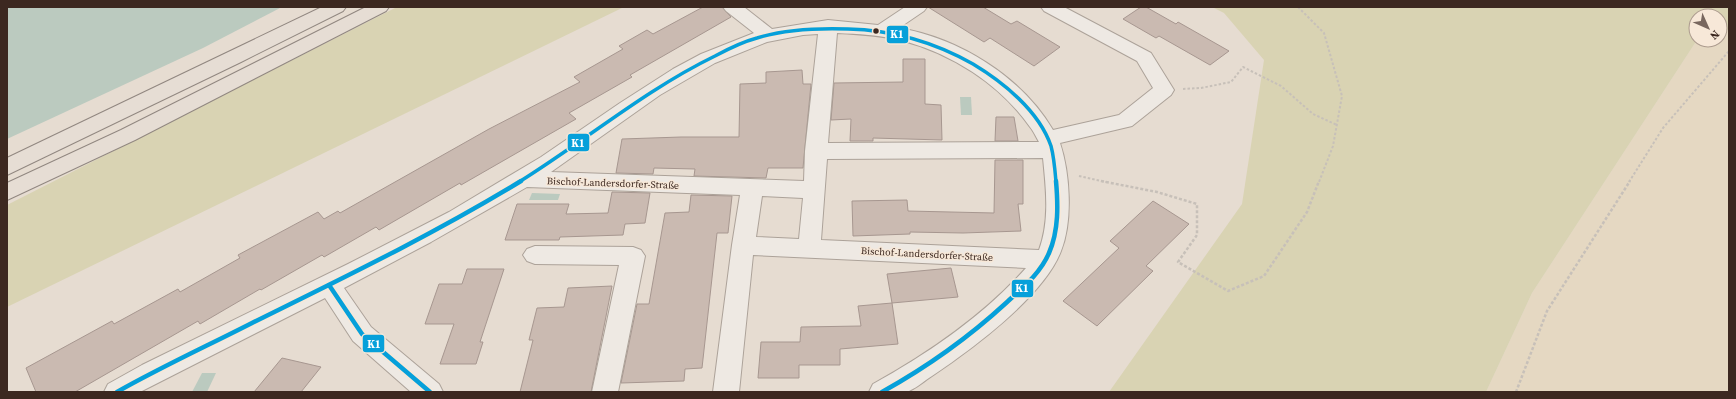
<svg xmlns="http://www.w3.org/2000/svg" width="1736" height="399" font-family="'Source Serif 4',serif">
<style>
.farmland{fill:#e5d8c2}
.green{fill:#d9d3b3}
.water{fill:#bbcabf}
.building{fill:#cabab1;stroke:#a79790}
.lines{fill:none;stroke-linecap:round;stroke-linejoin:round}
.minor-casing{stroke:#aca299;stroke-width:2}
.major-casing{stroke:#918780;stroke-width:2}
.path-far1{stroke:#c7c0b9;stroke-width:2;stroke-dasharray:2.5 2;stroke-linecap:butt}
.path{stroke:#c7c0b9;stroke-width:2.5;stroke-dasharray:3 2;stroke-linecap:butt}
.minor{fill:#eee9e3;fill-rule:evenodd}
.major{fill:#e6ddd4;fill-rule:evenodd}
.bus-1-far1-casing{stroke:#f7e8d8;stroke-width:6}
.bus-1-casing{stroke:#f7e8d8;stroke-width:8}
.bus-1-far1{stroke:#06a0da;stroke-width:3.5}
.bus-1{stroke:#06a0da;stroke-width:4.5}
.bus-dot{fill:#3c2820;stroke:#f7e8d8;stroke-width:1.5}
.labels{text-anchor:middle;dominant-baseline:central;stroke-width:3;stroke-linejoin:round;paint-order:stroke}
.street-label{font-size:10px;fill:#3c2820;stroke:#f7e8d8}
.line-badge{stroke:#f7e8d8;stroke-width:1.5}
.badge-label{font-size:11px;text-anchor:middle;font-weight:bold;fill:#fff}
</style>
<rect width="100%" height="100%" fill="#e6dcd1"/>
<polygon class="farmland" points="1729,30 1729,392 1486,392 1532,293 1697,40 1720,40 1720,31"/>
<g class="green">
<polygon points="397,7 624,7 7,307 7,205"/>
<polygon points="1212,7 1729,7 1729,30 1720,31 1720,16 1696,16 1697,40 1532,293 1486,392 1109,392 1242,204 1264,60 1224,13"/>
</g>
<g class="water">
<polygon points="7,7 282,7 203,48 7,139"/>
<polygon points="960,97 971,97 972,115 961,115"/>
<polygon points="532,193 560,194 558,200 529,200"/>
<polygon points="202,373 216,373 207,392 192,392"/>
</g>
<g class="building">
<polygon points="703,7 722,7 731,17 630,75 632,77 569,113 576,119 461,185 460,183 379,230 376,227 324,257 322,255 261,290 260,289 200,324 198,321 75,392 36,392 26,368 112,321 114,324 178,289 180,292 240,258 238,255 318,212 324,219 338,211 340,213 489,129 580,82 574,77 623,49 619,46 647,30 653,34"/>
<polygon points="928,7 983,7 1011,24 1017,21 1060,47 1034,66 990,38 984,42"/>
<polygon points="1141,7 1146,7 1176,24 1178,22 1229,51 1210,65 1159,36 1156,38 1123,19"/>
<polygon points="903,59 925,59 925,104 941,105 942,140 873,138 873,141 850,141 851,119 831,120 834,83 903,82"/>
<polygon points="802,70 803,84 811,84 803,168 768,168 766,178 694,176 695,169 654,168 653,174 616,173 622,139 681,137 739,137 740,84 766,83 766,72"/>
<polygon points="996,117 1014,117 1018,141 995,141"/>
<polygon points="995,160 1023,160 1023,204 1018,204 1021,231 963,233 910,232 910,234 853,236 852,201 907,200 908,211 994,213"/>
<polygon points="612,192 650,193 645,223 625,224 623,235 560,237 559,240 505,240 517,204 569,204 566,214 608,213"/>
<polygon points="691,195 732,196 728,233 717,233 702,368 685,369 684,381 621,383 637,304 649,304 665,213 689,212"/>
<polygon points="1153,201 1189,224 1146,266 1153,271 1097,326 1063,301 1119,248 1110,241"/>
<polygon points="951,268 958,297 892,303 887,274"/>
<polygon points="467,269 504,269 480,342 483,342 476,364 440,364 454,324 425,324 439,284 462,284"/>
<polygon points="612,286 591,392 520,392 533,340 529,340 537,308 564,307 568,288"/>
<polygon points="892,303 898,344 840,349 840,365 799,365 799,378 758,378 761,342 800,342 801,327 861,326 858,306"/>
<polygon points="282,358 321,367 301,392 254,392"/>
</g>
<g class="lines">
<g class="minor-casing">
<g id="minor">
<path d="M723,7H744L772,29L828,20L878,25L905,7H927L924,11L899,28C959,38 1022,77 1053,130L1119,115L1153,88L1137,61L1044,11L1041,7H1064L1151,53L1174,90L1171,95L1132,126L1060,143C1070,173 1073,221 1061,251C1044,296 972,349 932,376C924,381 914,390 906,392C897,394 879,392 869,392L873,384C929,353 983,316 1026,268L753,255L739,392H713L732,245L740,195L527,187L431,242L344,288L371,327L439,384L443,392H411L353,341L325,298L140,392H104L108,384L142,365L348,264L449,212L541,157L620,103L673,69L701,54L754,33L726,11ZM837,33C858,34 879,35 900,40C951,53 1000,84 1030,127C1034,132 1036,137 1039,142L828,143ZM818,34L805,151L804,181L551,172L660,95L715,63L767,42L803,35ZM1043,158C1046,189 1050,220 1039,250L821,240L827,159ZM762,196L803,198L799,239L756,237Z"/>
<polygon points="535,246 633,247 641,250 645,256 618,392 592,392 619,265 535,264 527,261 523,255 527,249"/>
</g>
</g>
<g class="major-casing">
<g id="major">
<polygon points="322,7 346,7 343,11 241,62 7,175 7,158"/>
<polygon points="366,7 389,7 386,11 135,140 7,200 7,183 121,130"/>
</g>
</g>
<g class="path-far1">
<polyline points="1298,7 1324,33 1342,96 1333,146 1319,182"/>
<polyline points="1183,89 1201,88 1231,82 1243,67 1281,86 1313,114 1337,125"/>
<polyline points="1079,176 1106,182"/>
<polyline points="1629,182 1663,128 1729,51"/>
</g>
<g class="path">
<polyline points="1101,181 1157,192 1197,204 1197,235 1178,262 1228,291 1264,276 1307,212 1319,181"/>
<polyline points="1516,392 1547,311 1630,181"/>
</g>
<use href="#minor" class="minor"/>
<use href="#major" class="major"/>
<g class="bus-1-far1-casing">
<path id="bus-1-far1" d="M519,182C585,141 645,90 715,56C728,49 742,42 757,38C786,29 818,28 848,29C893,30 934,42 973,64C1003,82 1039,111 1051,146C1054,157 1055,170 1056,182"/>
</g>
<g class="bus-1-casing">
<g id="bus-1">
<polyline points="329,285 362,334 430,392"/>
<path d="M117,392C161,367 207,346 252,323C343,278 434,234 521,181"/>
<path d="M882,392C927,367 968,338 1006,303C1022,288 1040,274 1049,253C1059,230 1058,204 1056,181"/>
</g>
</g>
<use href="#bus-1-far1" class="bus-1-far1"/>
<use href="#bus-1" class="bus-1"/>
</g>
<circle class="bus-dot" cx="876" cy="31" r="3.5"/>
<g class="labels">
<g class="street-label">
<text transform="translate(613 183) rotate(2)">Bischof-Landersdorfer-Straße</text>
<text transform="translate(927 254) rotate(3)">Bischof-Landersdorfer-Straße</text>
</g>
</g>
<g class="line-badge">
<rect x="886" y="25" width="23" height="19" rx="4" fill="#06a0da"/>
<rect x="567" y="133" width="23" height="19" rx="4" fill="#06a0da"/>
<rect x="1011" y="279" width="23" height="19" rx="4" fill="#06a0da"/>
<rect x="362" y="334" width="23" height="19" rx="4" fill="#06a0da"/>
</g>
<g class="badge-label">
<text x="897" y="38">K1</text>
<text x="578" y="147">K1</text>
<text x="1022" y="292">K1</text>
<text x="374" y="348">K1</text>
</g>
<rect width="1736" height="399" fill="none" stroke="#3c2820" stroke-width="16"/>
<g transform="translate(1708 28) rotate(135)"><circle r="19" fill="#f7e8d8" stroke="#ac9b8e"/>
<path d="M0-3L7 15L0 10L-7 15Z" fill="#78675e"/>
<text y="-6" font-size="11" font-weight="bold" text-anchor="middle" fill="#3c2820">N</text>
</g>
</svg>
